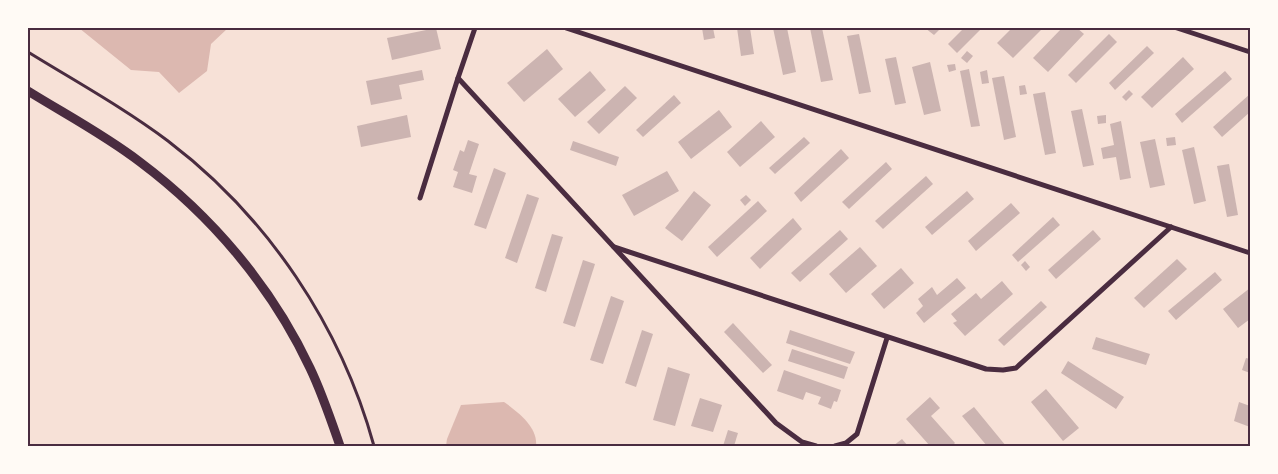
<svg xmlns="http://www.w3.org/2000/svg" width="1278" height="474" font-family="'DejaVu Sans',sans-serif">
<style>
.water{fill:#dcb8b0}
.building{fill:#ccb4b1}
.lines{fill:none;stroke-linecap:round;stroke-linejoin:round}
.path{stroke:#4a2c40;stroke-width:3}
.minor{stroke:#4a2c40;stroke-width:5}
.tertiary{stroke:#4a2c40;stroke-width:9}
.neatline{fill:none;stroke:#4a2c40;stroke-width:2}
</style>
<rect width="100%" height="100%" fill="#f7e1d7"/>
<g class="water">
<polygon points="79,28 228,28 211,44 207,71 179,93 159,72 131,70"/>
<path d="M504,402C518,412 538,427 536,446H446L447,439L461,405Z"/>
</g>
<g class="building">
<polygon points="436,28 441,49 392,60 387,38"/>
<polygon points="702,28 713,28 715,38 704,40"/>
<polygon points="737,28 750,28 754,54 741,56"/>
<polygon points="773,28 787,28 796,72 783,75"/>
<polygon points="810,28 822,28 833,80 821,82"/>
<polygon points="925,28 941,28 934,35"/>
<polygon points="964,28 982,28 957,53 948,44"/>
<polygon points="1012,28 1043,28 1013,58 997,43"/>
<polygon points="1062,28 1077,28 1084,34 1048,72 1033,58"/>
<polygon points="859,34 871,92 859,94 847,36"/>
<polygon points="1109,34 1117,42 1076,83 1068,75"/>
<polygon points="1147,46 1154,53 1115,90 1109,83"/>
<polygon points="547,49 563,69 524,102 507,83"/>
<polygon points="967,51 973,56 967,63 961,58"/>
<polygon points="896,57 906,103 895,105 885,59"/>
<polygon points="1183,57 1194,69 1152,108 1141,97"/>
<polygon points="930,62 941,111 924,115 912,67"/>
<polygon points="955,64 956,70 949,72 947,65"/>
<polygon points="969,69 980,126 971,127 960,71"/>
<polygon points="422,70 424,80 399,85 402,99 371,105 366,81"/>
<polygon points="987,70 989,83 982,84 980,72"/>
<polygon points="590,71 606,90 575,117 558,99"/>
<polygon points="1225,71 1232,79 1182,123 1175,114"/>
<polygon points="1004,76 1016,137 1004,140 992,78"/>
<polygon points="1025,85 1027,94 1020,95 1019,86"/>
<polygon points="625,86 637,98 599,134 587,122"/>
<polygon points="1129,90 1133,94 1126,101 1122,97"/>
<polygon points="1045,92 1056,153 1045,155 1033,94"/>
<polygon points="1250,94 1250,112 1222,137 1213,127"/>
<polygon points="674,95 681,103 643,137 636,130"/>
<polygon points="1082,109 1094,165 1083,167 1071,111"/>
<polygon points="719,110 732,127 691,159 678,142"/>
<polygon points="407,115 411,137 361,147 357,126"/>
<polygon points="1106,115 1106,123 1098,124 1097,116"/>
<polygon points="761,121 775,137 740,167 727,152"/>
<polygon points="1121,121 1131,178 1120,180 1116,157 1103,159 1101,148 1114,145 1110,124"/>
<polygon points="804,137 810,143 775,174 769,168"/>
<polygon points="1175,137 1176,145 1167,146 1166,138"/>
<polygon points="1155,139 1165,185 1150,188 1140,142"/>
<polygon points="468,140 479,144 469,174 477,176 472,193 453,187 458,172 453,170 460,150 464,152"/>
<polygon points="573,141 619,157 616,166 570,150"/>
<polygon points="1194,147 1206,201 1194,204 1182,150"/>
<polygon points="841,149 849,158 801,202 794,193"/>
<polygon points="886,162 892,169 849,209 842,202"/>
<polygon points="1229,164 1238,215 1227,217 1217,166"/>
<polygon points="494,168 506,173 486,229 474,225"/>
<polygon points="667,171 679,191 634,216 622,195"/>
<polygon points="926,176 933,184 883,229 875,221"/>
<polygon points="694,191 711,205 682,241 665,228"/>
<polygon points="967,191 974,199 932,235 925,227"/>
<polygon points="527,194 539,198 517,263 505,258"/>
<polygon points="746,195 751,200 745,206 740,200"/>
<polygon points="758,201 767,211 717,257 708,247"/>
<polygon points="1011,203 1020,213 976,251 968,241"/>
<polygon points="1053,217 1060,225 1018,262 1012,255"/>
<polygon points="793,218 802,229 760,269 750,258"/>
<polygon points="840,230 848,239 800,282 791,273"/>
<polygon points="1093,230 1101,239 1056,279 1048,270"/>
<polygon points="552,234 563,237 546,292 535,288"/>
<polygon points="860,247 877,266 846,293 829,274"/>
<polygon points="1177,259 1187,269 1144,308 1134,298"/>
<polygon points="583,260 595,264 575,327 563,323"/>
<polygon points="1025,261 1030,267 1026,271 1021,265"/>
<polygon points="901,268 914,283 884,309 871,294"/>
<polygon points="1215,272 1222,280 1176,320 1168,311"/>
<polygon points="957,278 966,288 924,323 916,313 923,306 918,299 932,287 937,295"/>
<polygon points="1002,281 1013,294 965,336 953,323 957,321 951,314 976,293 981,299"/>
<polygon points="1250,288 1250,319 1238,328 1223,309"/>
<polygon points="611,296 624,301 603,364 590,360"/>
<polygon points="1041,301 1047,307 1004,346 998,340"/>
<polygon points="733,323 772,365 763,373 724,332"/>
<polygon points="642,330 653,334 636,387 625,383"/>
<polygon points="790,330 855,352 850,364 786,343"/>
<polygon points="1096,337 1150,354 1146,365 1092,349"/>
<polygon points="792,349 848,367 844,379 788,361"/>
<polygon points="1246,358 1250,359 1250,373 1242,370"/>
<polygon points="1068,361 1124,397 1116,409 1061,373"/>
<polygon points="668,367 690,374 675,426 653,420"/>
<polygon points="784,370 841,390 837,402 834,401 831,409 818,404 821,397 806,392 803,400 777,391"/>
<polygon points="1046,389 1079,428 1063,441 1031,402"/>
<polygon points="930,397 940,408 931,416 955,443 952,446 930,446 906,419"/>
<polygon points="700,398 722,405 713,432 691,426"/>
<polygon points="1239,402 1250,406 1250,427 1234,421"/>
<polygon points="974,407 1006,446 987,446 962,416"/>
<polygon points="728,430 738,433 734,446 723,446"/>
<polygon points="902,439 908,446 893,446"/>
</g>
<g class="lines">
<path class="path" d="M28,52C75,81 124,108 168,141C268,217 341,326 374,446"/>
<g class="minor">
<polyline points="566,28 1250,253"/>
<polyline points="1177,28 1250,52"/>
<polyline points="458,78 475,28"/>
<polyline points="420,198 458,78 776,423 802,442 816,446"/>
<polyline points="614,247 986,369 1003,370 1016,368 1171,227"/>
<polyline points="835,446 846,443 857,434 887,338"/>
</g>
<path class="tertiary" d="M28,91C65,114 105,135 140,162C212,216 272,287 310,368C322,393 331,420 340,446"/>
</g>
<rect width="1278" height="474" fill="none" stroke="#fffaf5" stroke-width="58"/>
<rect x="29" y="29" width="1220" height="416" class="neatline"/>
</svg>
